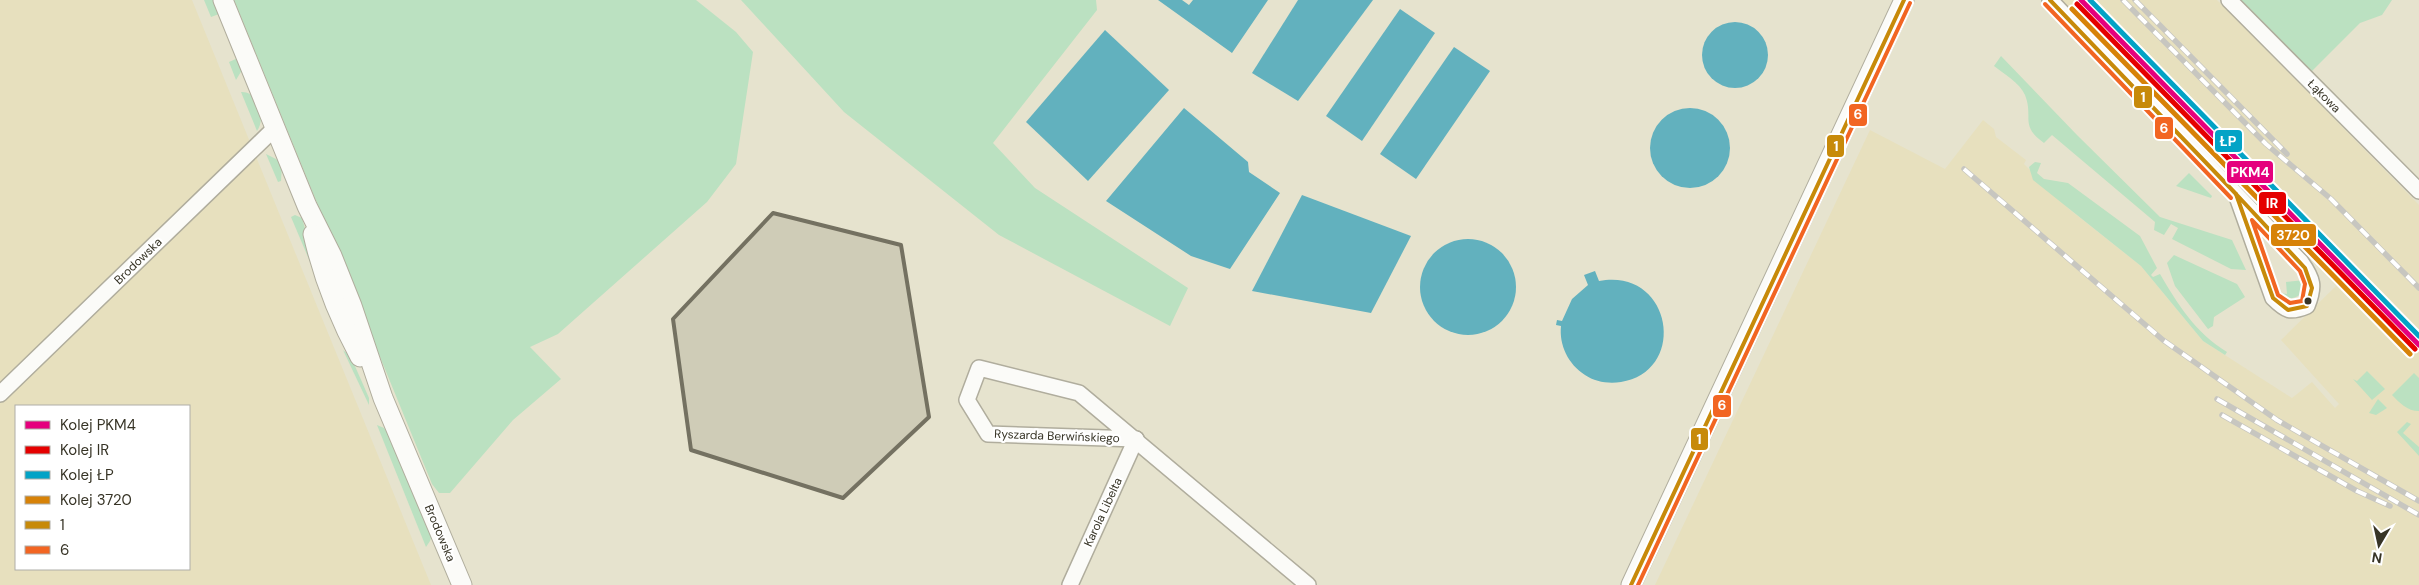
<svg xmlns="http://www.w3.org/2000/svg" width="2419" height="585" font-family="'DM Sans',sans-serif">
<style>
.built{fill:#e7e0be;fill-rule:evenodd}
.green{fill:#bbe1c1}
.water{fill:#62b1be}
.lines{fill:none;stroke-linecap:round;stroke-linejoin:round}
.minor-casing{stroke:#b0ad9d;stroke-width:18}
.tertiary-casing{stroke:#b0ad9d;stroke-width:21}
.minor{stroke:#fbfbf8;stroke-width:15}
.tertiary{stroke:#fbfbf8;stroke-width:19}
.rail-casing{stroke:#c7c6c0;stroke-width:5.5}
.rail{stroke:#fff;stroke-width:4;stroke-dasharray:11;stroke-linecap:butt}
.bus-1-casing{stroke:#fff;stroke-width:8}
.bus-2-casing{stroke:#fff;stroke-width:8}
.bus-1{stroke:#c78a0a;stroke-width:4}
.bus-2{stroke:#f26522;stroke-width:4}
.rail-1-casing{stroke:#fff;stroke-width:9}
.rail-2-casing{stroke:#fff;stroke-width:9}
.rail-3-casing{stroke:#fff;stroke-width:9}
.rail-4-casing{stroke:#fff;stroke-width:9}
.rail-1{stroke:#e5007d;stroke-width:5}
.rail-2{stroke:#e50000;stroke-width:5}
.rail-3{stroke:#03a3c6;stroke-width:5}
.rail-4{stroke:#d78208;stroke-width:5}
.marked{fill:#747161;fill-opacity:0.2;stroke:#747161;stroke-width:4;stroke-linejoin:round}
.bus-dot{fill:#373426;stroke:#fff;stroke-width:2}
.labels{text-anchor:middle;dominant-baseline:central;stroke-width:4.5;stroke-linejoin:round;paint-order:stroke}
.street-label{font-size:12px;fill:#373426;stroke:#fff}
.line-badge{stroke:#fff;stroke-width:2}
.badge-label{font-size:14px;text-anchor:middle;font-weight:bold;fill:#fff}
</style>
<rect width="100%" height="100%" fill="#e6e3ce"/>
<g class="built">
<path d="M0,0H192L431,585H0ZM16,406H189V569H16Z"/>
<polygon points="2062,0 2217,0 2419,205 2419,585 1655,585 1870,130 1945,169 1983,120 1994,129 1996,137 2026,160 2024,164 2069,209 2141,266 2203,341 2292,398 2312,382 2335,408 2339,404 2281,340 2336,286"/>
</g>
<g class="green">
<polygon points="204,0 214,0 219,14 211,17"/>
<polygon points="234,0 696,0 736,32 753,52 736,164 707,202 558,334 530,347 561,379 513,420 450,493 439,493 432,484"/>
<polygon points="741,0 1096,0 1097,10 993,143 1035,188 1188,288 1170,326 999,235 844,112"/>
<polygon points="2241,0 2392,0 2382,15 2360,23 2311,72"/>
<path d="M2001,56L2077,135L2160,217L2232,240L2246,270L2231,269L2172,239L2178,228L2171,224L2164,235L2154,230L2155,222L2052,135L2044,143C2019,125 2034,118 2025,95C2020,83 2004,74 1994,66Z"/>
<polygon points="238,58 242,70 236,80 229,62"/>
<path d="M241,92C259,91 266,119 257,131Z"/>
<polygon points="266,154 276,159 282,165 281,181 278,182"/>
<path d="M2035,162L2041,163L2037,173L2044,179L2068,183L2140,236L2157,268L2151,275L2153,277L2160,274C2178,305 2196,333 2227,352L2225,355L2203,341L2141,266L2033,180L2029,167Z"/>
<polygon points="2189,173 2212,196 2211,198 2176,186"/>
<polygon points="295,215 302,218 330,318 316,276 291,217"/>
<polygon points="2174,255 2237,284 2245,297 2214,317 2213,326 2208,329 2175,286 2167,263"/>
<path d="M2304,280V290C2298,299 2288,301 2280,293L2287,294L2286,282Z"/>
<polygon points="343,350 351,357 369,398 369,405"/>
<polygon points="2367,371 2385,389 2372,400 2353,379 2357,381"/>
<path d="M2414,373L2419,378V411C2407,411 2400,403 2392,395Z"/>
<polygon points="2378,399 2387,408 2376,415 2369,413"/>
<polygon points="2407,422 2411,424 2403,433 2419,447 2419,456 2397,432"/>
<polygon points="377,425 384,428 393,441 432,535 430,541 426,547"/>
</g>
<g class="water">
<polygon points="1158,0 1182,0 1189,5 1193,0 1268,0 1232,53"/>
<polygon points="1298,0 1373,0 1298,101 1252,73"/>
<polygon points="1400,9 1435,33 1362,141 1326,116"/>
<circle cx="1735" cy="55" r="33"/>
<polygon points="1105,30 1169,90 1088,181 1026,122"/>
<polygon points="1454,47 1490,71 1416,179 1380,154"/>
<polygon points="1184,108 1248,162 1249,172 1280,193 1230,269 1191,256 1106,201"/>
<circle cx="1690" cy="148" r="40"/>
<polygon points="1302,195 1411,236 1371,313 1252,291"/>
<circle cx="1468" cy="287" r="48"/>
<path d="M1595,271L1599,281C1672,267 1689,371 1621,382C1609,384 1595,382 1585,375C1568,364 1559,345 1561,326L1556,325L1557,320L1562,321L1572,299L1588,285L1584,275Z"/>
</g>
<g class="lines">
<g class="minor-casing">
<g id="minor">
<path d="M2050,0L2301,262C2313,279 2315,286 2307,306C2290,313 2286,311 2273,298L2236,194"/>
<polyline points="2229,0 2419,191"/>
<polyline points="0,394 275,128"/>
<polyline points="1136,439 988,434 967,400 979,368 1079,393 1308,585"/>
<polyline points="1070,585 1136,439"/>
</g>
</g>
<g class="tertiary-casing">
<g id="tertiary">
<polyline points="223,0 307,206 332,256 352,306 383,398 462,585"/>
<path d="M313,234C323,278 339,318 360,357"/>
<polyline points="1631,585 1904,0"/>
</g>
</g>
<use href="#minor" class="minor"/>
<use href="#tertiary" class="tertiary"/>
<g class="rail-casing">
<g id="rail">
<polyline points="2123,0 2266,144 2331,199 2419,288"/>
<polyline points="2135,0 2287,154"/>
<polyline points="1964,169 2163,340 2277,420 2419,501"/>
<polyline points="2217,399 2419,515"/>
<polyline points="2222,415 2357,491 2390,506"/>
</g>
</g>
<use href="#rail" class="rail"/>
<g class="bus-1-casing">
<g id="bus-1">
<polyline points="2050,0 2236,194"/>
<polygon points="2236,194 2305,268 2312,288 2307,306 2288,310 2273,298"/>
<polyline points="1631,585 1904,0"/>
</g>
</g>
<g class="bus-2-casing">
<g id="bus-2">
<polyline points="2045,4 2231,198"/>
<polygon points="2252,220 2300,271 2305,284 2302,301 2290,303 2278,295"/>
<polyline points="1638,585 1910,3"/>
</g>
</g>
<use href="#bus-1" class="bus-1"/>
<use href="#bus-2" class="bus-2"/>
<g class="rail-1-casing">
<polyline id="rail-1" points="2081,0 2419,345"/>
</g>
<g class="rail-2-casing">
<polyline id="rail-2" points="2077,4 2415,349"/>
</g>
<g class="rail-3-casing">
<polyline id="rail-3" points="2090,0 2419,336"/>
</g>
<g class="rail-4-casing">
<polyline id="rail-4" points="2072,9 2410,354"/>
</g>
<use href="#rail-1" class="rail-1"/>
<use href="#rail-2" class="rail-2"/>
<use href="#rail-3" class="rail-3"/>
<use href="#rail-4" class="rail-4"/>
</g>
<path class="marked" d="M773,213L901,245L929,417L843,498L691,450L673,319Z"/>
<circle class="bus-dot" cx="2308" cy="301" r="4.5"/>
<g class="labels">
<g class="street-label">
<text transform="translate(2324 96) rotate(45)">Łąkowa</text>
<text transform="translate(138 261) rotate(-44)">Brodowska</text>
<text transform="translate(1057 436) rotate(2)">Ryszarda Berwińskiego</text>
<text transform="translate(1103 512) rotate(-65)">Karola Libelta</text>
<text transform="translate(440 533) rotate(67)">Brodowska</text>
</g>
</g>
<g class="line-badge">
<rect x="2133" y="85" width="20" height="24" rx="5" fill="#c78a0a"/>
<rect x="1848" y="103" width="20" height="24" rx="5" fill="#f26522"/>
<rect x="2154" y="116" width="20" height="24" rx="5" fill="#f26522"/>
<rect x="2214" y="129" width="29" height="24" rx="5" fill="#03a3c6"/>
<rect x="1826" y="134" width="19" height="24" rx="5" fill="#c78a0a"/>
<rect x="2226" y="160" width="48" height="24" rx="5" fill="#e5007d"/>
<rect x="2258" y="191" width="29" height="24" rx="5" fill="#e50000"/>
<rect x="2270" y="223" width="47" height="24" rx="5" fill="#d78208"/>
<rect x="1712" y="394" width="20" height="24" rx="5" fill="#f26522"/>
<rect x="1690" y="427" width="19" height="24" rx="5" fill="#c78a0a"/>
</g>
<g class="badge-label">
<text x="2143" y="102">1</text>
<text x="1858" y="119">6</text>
<text x="2164" y="133">6</text>
<text x="2228" y="146">ŁP</text>
<text x="1836" y="151">1</text>
<text x="2250" y="177">PKM4</text>
<text x="2272" y="208">IR</text>
<text x="2293" y="240">3720</text>
<text x="1722" y="410">6</text>
<text x="1699" y="444">1</text>
</g>
<rect x="15" y="405" width="175" height="165" fill="#ffffff" stroke="#afaea8"/>
<rect x="25" y="421" width="25" height="8" fill="#e5007d" stroke="#afaea8"/>
<text x="60" y="430" font-size="15" fill="#373426">Kolej PKM4</text>
<rect x="25" y="446" width="25" height="8" fill="#e50000" stroke="#afaea8"/>
<text x="60" y="455" font-size="15" fill="#373426">Kolej IR</text>
<rect x="25" y="471" width="25" height="8" fill="#03a3c6" stroke="#afaea8"/>
<text x="60" y="480" font-size="15" fill="#373426">Kolej ŁP</text>
<rect x="25" y="496" width="25" height="8" fill="#d78208" stroke="#afaea8"/>
<text x="60" y="505" font-size="15" fill="#373426">Kolej 3720</text>
<rect x="25" y="521" width="25" height="8" fill="#c78a0a" stroke="#afaea8"/>
<text x="60" y="530" font-size="15" fill="#373426">1</text>
<rect x="25" y="546" width="25" height="8" fill="#f26522" stroke="#afaea8"/>
<text x="60" y="555" font-size="15" fill="#373426">6</text>
<g transform="translate(2379 545) rotate(189)" stroke="#ffffff" stroke-width="4" paint-order="stroke">
<path d="M0-4L9 19L0 12L-9 19Z" fill="#373426"/>
<text y="-8" font-size="14" font-weight="bold" text-anchor="middle" fill="#373426">N</text>
</g>
</svg>
